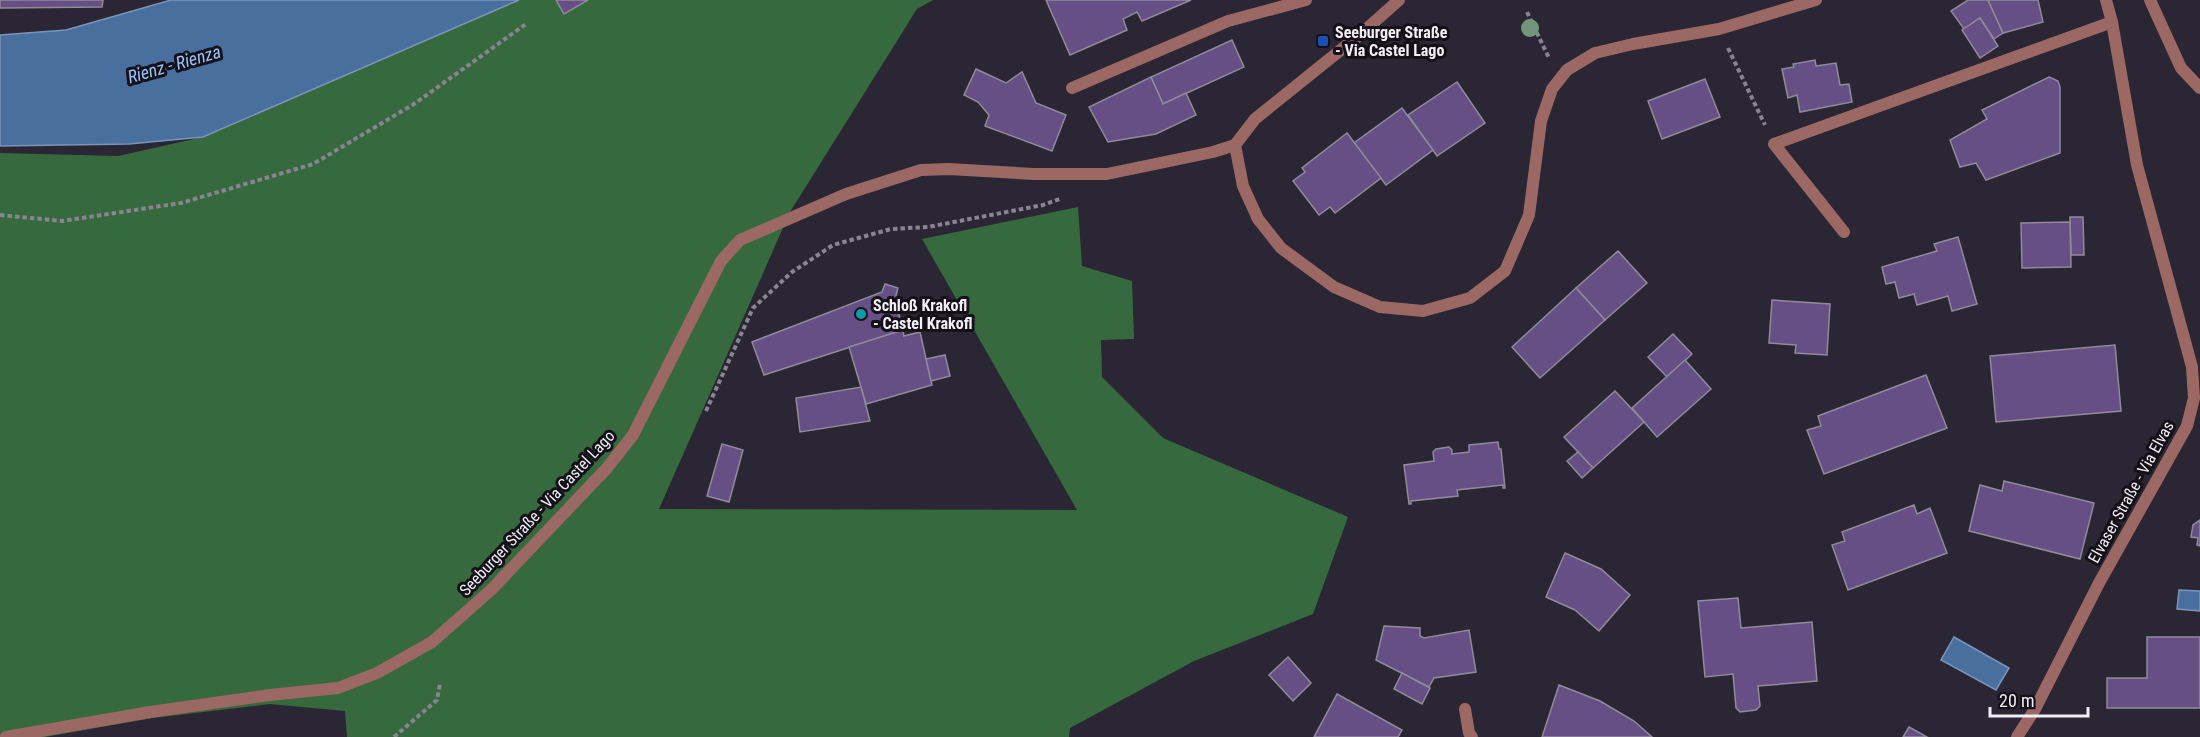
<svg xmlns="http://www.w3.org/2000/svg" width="2200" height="737" font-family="'Roboto Condensed',sans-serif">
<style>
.forest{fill:#36693e}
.water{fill:#486f9e;stroke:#7b95b9;stroke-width:1.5}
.building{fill:#654f85;stroke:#908a9b;stroke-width:1.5}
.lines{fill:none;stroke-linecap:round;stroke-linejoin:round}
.path{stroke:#888490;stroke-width:4;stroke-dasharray:4.5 3;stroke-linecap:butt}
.service{stroke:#9b6864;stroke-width:12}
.minor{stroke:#9b6864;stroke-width:12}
.tertiary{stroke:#9b6864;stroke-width:12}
.tree{fill:#709779}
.transit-dot{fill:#1a4fb4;stroke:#131117;stroke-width:2}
.culture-dot{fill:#0f9aa8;stroke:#131117;stroke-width:2}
.labels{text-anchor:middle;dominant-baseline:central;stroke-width:6;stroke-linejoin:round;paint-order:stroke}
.poi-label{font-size:16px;font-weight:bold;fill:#f2eff9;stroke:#131117;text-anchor:start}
.street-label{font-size:16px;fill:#f2eff9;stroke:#131117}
.water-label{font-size:18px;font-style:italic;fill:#96c3fc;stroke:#131117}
</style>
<rect width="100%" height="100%" fill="#2b2634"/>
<polygon class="forest" points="519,0 933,0 917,9 790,212 659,509 1077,510 922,239 1078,207 1082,266 1132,281 1134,339 1101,340 1102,377 1163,438 1348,517 1313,614 1194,661 1070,728 1069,737 347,737 345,711 270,704 153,718 45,737 0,737 0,153 118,156 203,137"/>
<g class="water">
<polygon points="171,0 519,0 203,137 129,144 0,146 0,35 66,30"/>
<polygon points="2179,590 2200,591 2200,611 2177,609"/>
<polygon points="1954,637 2009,668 1996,690 1941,660"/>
</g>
<g class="building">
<polygon points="0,0 103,0 102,7 0,8"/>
<polygon points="556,0 588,0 564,14"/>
<polygon points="1046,0 1191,0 1142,21 1137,12 1123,19 1127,30 1070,55"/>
<polygon points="1968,0 1988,0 2003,33 1994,39 1980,18 1964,29 1951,11"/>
<polygon points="1988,0 2038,0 2043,22 2003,33"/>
<polygon points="1980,18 1998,46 1980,58 1962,30"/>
<polygon points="1232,40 1244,67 1163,104 1151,77"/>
<polygon points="1815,60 1816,66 1836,63 1840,85 1849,84 1852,102 1800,112 1797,95 1788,98 1782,69 1794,67 1793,64"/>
<polygon points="976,69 1006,83 1022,72 1036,103 1066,115 1052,151 985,126 989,115 978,102 964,95"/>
<polygon points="1151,77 1163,104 1186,93 1196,115 1156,134 1108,142 1089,107"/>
<polygon points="2049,77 2058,81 2060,87 2060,153 1986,180 1976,163 1960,167 1950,140 1987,119 1982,110"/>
<polygon points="1705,79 1720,117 1662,139 1648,101"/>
<polygon points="1457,82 1485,123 1437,156 1408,115"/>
<polygon points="1402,108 1433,150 1386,185 1354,143"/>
<polygon points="1347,133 1381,178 1335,213 1330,207 1319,215 1293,181 1305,172 1302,168"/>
<polygon points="2070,217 2083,217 2084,255 2071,255"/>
<polygon points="2070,222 2071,267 2022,268 2021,223"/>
<polygon points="1958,237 1977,304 1952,311 1948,296 1917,305 1914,294 1899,298 1895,282 1886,284 1882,267 1937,251 1934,244"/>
<polygon points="1618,251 1647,283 1605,320 1576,288"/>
<polygon points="885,284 898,288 895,299 903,330 764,375 752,342 882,292"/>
<polygon points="1576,288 1605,320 1540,378 1512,347"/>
<polygon points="1772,300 1830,304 1827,355 1795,353 1796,345 1769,343"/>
<polygon points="903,330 904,336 920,332 932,385 866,404 849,347"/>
<polygon points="1673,334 1692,354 1667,377 1648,357"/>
<polygon points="2115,345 2121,411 1996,422 1990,356"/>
<polygon points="945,355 950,376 931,381 926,359"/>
<polygon points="1685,360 1711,389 1657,437 1632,408"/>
<polygon points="1926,375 1947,428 1824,474 1807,430 1821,426 1818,416"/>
<polygon points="861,387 870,421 800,432 796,398"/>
<polygon points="1615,391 1644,422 1593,468 1564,437"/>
<polygon points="1498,442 1499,449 1501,449 1505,488 1503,488 1503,485 1457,490 1458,496 1411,501 1411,504 1409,504 1404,465 1434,461 1433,452 1436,449 1449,447 1452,450 1452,454 1469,452 1469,445"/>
<polygon points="722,444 743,450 729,502 707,496"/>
<polygon points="1578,452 1593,468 1582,478 1567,461"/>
<polygon points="2004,481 2094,503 2080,559 1969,531 1980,485 2002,491"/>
<polygon points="1914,505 1917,514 1930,508 1947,553 1848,590 1832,545 1845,541 1842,532"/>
<polygon points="2200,520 2200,546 2197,545 2198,538 2191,537 2193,525"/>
<polygon points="1565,553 1601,569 1630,595 1599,631 1575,610 1546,597"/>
<polygon points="1738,598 1741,628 1812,622 1817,681 1758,686 1760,706 1756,710 1740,712 1736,708 1733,674 1705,677 1698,601"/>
<polygon points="1384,626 1420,628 1420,636 1424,638 1469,630 1476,672 1434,678 1429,687 1376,660"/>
<polygon points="2147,637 2200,637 2200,708 2107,708 2107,678 2147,678"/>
<polygon points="1288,657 1311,683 1293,701 1269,675"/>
<polygon points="1402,673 1430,688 1422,704 1394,689"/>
<polygon points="1559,685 1600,701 1634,721 1652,737 1542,737"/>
<polygon points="1337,694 1402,730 1398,737 1314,737"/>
<polygon points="1909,727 1927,737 1903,737"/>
</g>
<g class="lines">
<g class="path">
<polyline points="1527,12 1549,58"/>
<polyline points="1728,48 1765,125"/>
<polyline points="0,215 62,221 181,203 313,164 414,104 526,24"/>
<polyline points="706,411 753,308 792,272 833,245 891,229 928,227 1043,205 1062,198"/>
<polyline points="394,737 437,700 440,684"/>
</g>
<polyline class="service" points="1465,709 1469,733 1472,737"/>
<g class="minor">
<polyline points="2150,0 2181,68 2200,88"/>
<polyline points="1072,88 1228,21 1306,0"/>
<polyline points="1844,232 1774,144 2112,22"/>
<polyline points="6,737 150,712 270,695 338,688 377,673 432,642 491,590 607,468 633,435 721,261 740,240 846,194 921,170 949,169 1033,174 1107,174 1213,152 1235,145"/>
</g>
<g class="tertiary">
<polyline points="1399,0 1363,32 1255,119 1235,145 1243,186 1258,219 1281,248 1334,287 1380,307 1423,311 1470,298 1505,271 1529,215 1541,121 1552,89 1567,70 1595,53 1633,44 1719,29 1816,0"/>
<polyline points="2017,737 2035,709 2099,583 2187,426 2194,398 2192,367 2137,165 2112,22 2106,0"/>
</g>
</g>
<circle class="tree" cx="1530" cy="28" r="9"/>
<rect class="transit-dot" x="1317" y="35" width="12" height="12" rx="3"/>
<circle class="culture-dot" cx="861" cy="314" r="6"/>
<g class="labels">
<g class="poi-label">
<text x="1335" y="32">Seeburger Straße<tspan x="1335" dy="18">- Via Castel Lago</tspan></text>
<text x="873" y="305">Schloß Krakofl<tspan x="873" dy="18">- Castel Krakofl</tspan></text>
</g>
<g class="street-label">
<text transform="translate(2131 492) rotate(-61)">Elvaser Straße - Via Elvas</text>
<text transform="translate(537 513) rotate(-47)">Seeburger Straße - Via Castel Lago</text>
</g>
<g class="water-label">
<text transform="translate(174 64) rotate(-16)">Rienz - Rienza</text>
</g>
</g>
<path d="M1990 707v9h98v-9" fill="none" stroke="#f2eff9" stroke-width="3"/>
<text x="1999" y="707" font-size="18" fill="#f2eff9" stroke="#131117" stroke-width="4.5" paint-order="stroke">20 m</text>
</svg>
